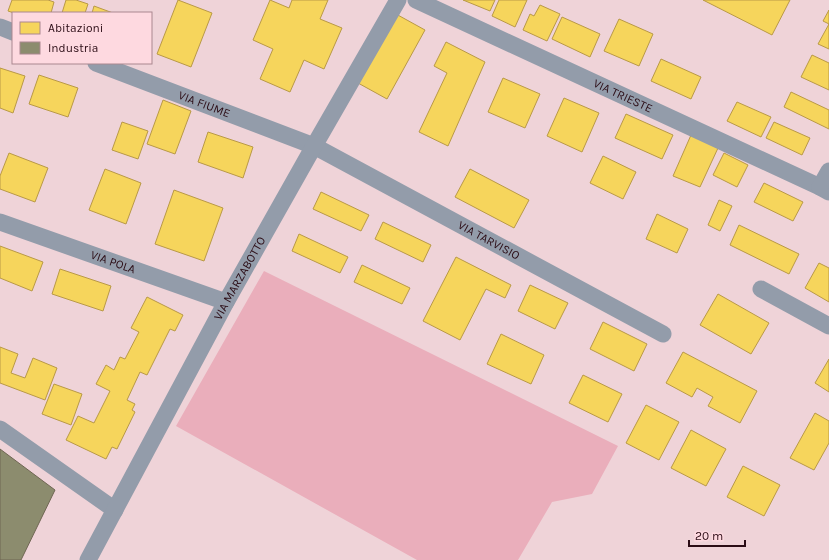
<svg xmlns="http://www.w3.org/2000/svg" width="829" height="560" font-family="Karla,sans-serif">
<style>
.green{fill:#eaaebb}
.homes{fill:#f6d55c;stroke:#b99947}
.industry{fill:#8c8c6e;stroke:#6f6653}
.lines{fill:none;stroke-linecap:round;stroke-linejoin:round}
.street{stroke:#939caa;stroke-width:17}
.labels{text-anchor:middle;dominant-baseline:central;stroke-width:4;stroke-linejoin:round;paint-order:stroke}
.street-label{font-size:12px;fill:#2b0c15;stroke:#fed9e0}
</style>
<rect width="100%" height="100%" fill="#efd3d8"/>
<polygon class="green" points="264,271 618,446 592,494 552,502 518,560 417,560 176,426"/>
<g class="homes">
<polygon points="12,0 48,0 54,2 51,13 14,13 8,11"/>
<polygon points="66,0 76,0 88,4 85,13 62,13"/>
<polygon points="178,0 212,13 191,67 157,54"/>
<polygon points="270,0 289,8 292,0 328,0 320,19 342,28 324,69 304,60 290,92 260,79 273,49 253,40"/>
<polygon points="463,0 495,0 490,11"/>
<polygon points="499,0 527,0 515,27 492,16"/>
<polygon points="703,0 790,0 772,35"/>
<polygon points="540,5 560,14 547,41 523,30 530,14 534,16"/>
<polygon points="94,6 113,13 92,13"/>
<polygon points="829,10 829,49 818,44 829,24 823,21"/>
<polygon points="396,14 425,30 387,99 358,83"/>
<polygon points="562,17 600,34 590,57 552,39"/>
<polygon points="619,19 653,34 639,66 604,51"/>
<polygon points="446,42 485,62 448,146 419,132 447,73 434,66"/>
<polygon points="812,55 829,63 829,90 801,77"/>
<polygon points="661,59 701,77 691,99 651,81"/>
<polygon points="0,68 25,76 13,113 0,108"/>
<polygon points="39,75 78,88 68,117 29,104"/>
<polygon points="503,78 540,94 525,128 488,112"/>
<polygon points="791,92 829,110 829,129 784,107"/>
<polygon points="564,98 599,113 582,152 547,136"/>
<polygon points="163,100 191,111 175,154 147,144"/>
<polygon points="737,102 771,117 761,137 727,121"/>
<polygon points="626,114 673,135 662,159 615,138"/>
<polygon points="122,122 148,131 138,159 112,150"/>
<polygon points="774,122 810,138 802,155 766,138"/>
<polygon points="208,132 253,147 243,178 198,162"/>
<polygon points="691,135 718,148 700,187 673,176"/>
<polygon points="9,153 48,168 35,202 0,189 0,176"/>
<polygon points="724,153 748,165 737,187 713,175"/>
<polygon points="603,156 636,172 623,199 590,183"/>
<polygon points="105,169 141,183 126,224 89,210"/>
<polygon points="470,169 529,200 514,228 455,197"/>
<polygon points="764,183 803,202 793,221 754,202"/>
<polygon points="174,190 223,208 204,261 155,244"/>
<polygon points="321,192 369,215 361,231 313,209"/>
<polygon points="719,200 732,206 720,231 708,225"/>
<polygon points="657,214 688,229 677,253 646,239"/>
<polygon points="383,222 431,245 423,262 375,239"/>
<polygon points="739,225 799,254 789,274 730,245"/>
<polygon points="299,234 348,257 340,273 292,251"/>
<polygon points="0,246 43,262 32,291 0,278"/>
<polygon points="456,257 511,285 505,298 486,289 460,340 423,321"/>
<polygon points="819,263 829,268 829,302 805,288"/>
<polygon points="362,265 410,288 402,304 354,282"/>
<polygon points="60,269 111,286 103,311 52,294"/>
<polygon points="530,285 568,303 555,329 518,311"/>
<polygon points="718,294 769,323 751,354 700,325"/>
<polygon points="147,297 183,315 175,331 170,329 147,375 140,372 127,400 135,404 132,410 135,412 117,449 112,447 106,459 66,440 78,416 94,423 110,391 96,384 106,365 114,370 120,357 125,359 139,332 131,328"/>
<polygon points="603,322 647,344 634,371 590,349"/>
<polygon points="501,334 544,355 531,384 487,364"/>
<polygon points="0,347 18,354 11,373 25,378 33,358 57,368 45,400 0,383"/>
<polygon points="683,352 757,391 740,423 708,406 713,397 697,388 692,397 666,383"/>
<polygon points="829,359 829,392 815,383"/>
<polygon points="583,375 622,394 608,422 569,403"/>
<polygon points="54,384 82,394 71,425 42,414"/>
<polygon points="646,405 679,422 659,460 626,443"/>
<polygon points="815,413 829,421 829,443 814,470 790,458"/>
<polygon points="691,430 726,449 706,486 671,468"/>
<polygon points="743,466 780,485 764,516 727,497"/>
</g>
<polygon class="industry" points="0,449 55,490 21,560 0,560"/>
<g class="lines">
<g class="street">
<path id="s1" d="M416,0L820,187L829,192"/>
<polyline points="0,27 13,32"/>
<path id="s2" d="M96,63L314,146L663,334"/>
<polyline points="820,187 829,171"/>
<path id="s3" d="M0,222L226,302"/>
<polyline points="761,289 829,326"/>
<polyline points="0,429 115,510"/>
<path id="s4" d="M88,560L226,302L314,146L398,0"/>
</g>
</g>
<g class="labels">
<g class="street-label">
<text stroke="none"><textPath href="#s1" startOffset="228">VIA TRIESTE</textPath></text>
<text stroke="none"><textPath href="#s2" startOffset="116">VIA FIUME</textPath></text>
<text stroke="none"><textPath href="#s2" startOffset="432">VIA TARVISIO</textPath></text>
<text stroke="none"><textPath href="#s3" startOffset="120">VIA POLA</textPath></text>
<text stroke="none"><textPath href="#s4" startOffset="320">VIA MARZABOTTO</textPath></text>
</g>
</g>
<rect x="12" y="12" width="140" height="52" fill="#fed9e0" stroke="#aa878f"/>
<rect x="20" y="22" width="20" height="12" fill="#f6d55c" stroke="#aa878f"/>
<text x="48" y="32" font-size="12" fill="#2b0c15">Abitazioni</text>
<rect x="20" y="42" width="20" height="12" fill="#8c8c6e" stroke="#aa878f"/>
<text x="48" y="52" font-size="12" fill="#2b0c15">Industria</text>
<path d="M689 540v6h56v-6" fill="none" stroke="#2b0c15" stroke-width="2"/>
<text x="695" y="540" font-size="12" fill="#2b0c15" stroke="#fed9e0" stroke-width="3" paint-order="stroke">20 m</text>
</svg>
